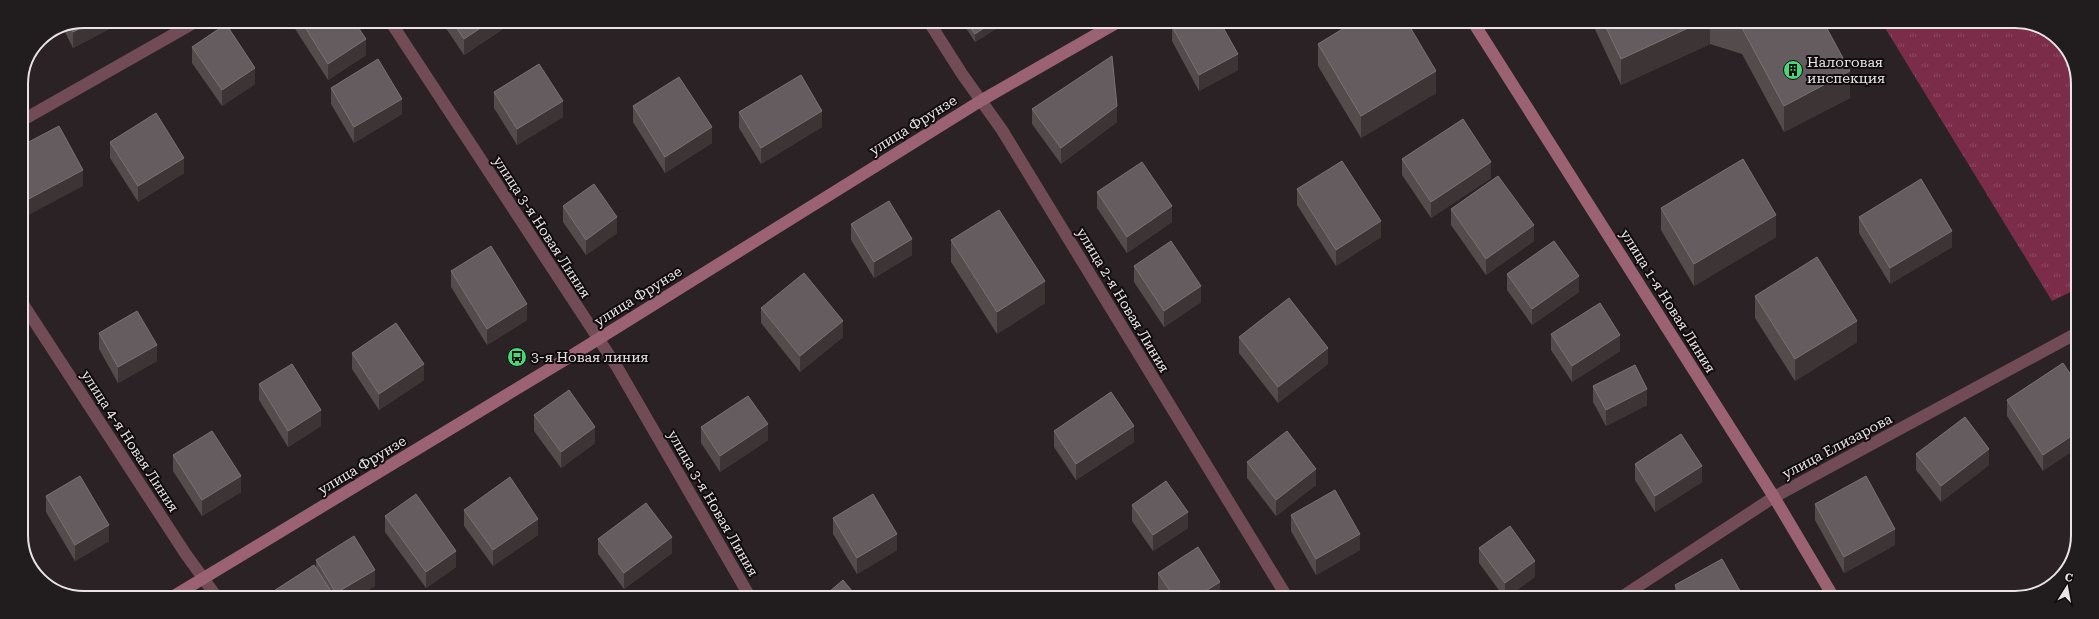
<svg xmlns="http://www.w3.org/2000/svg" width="2099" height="619" font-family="'Roboto Serif',serif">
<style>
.park{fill:url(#park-tufts)}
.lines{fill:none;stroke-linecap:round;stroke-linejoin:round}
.street{stroke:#714c57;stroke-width:12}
.secondary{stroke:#9b6273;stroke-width:12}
.wall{fill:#544b4d}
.shaded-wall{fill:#3d3436}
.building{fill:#645c5e;stroke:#797173}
.labels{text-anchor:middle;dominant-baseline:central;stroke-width:4;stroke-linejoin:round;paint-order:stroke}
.poi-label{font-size:14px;fill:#e9e3e5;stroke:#100c0d;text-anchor:start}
.street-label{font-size:14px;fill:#e9e3e5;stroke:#100c0d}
.rim{fill:none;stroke:#e9e3e5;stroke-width:2}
</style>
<defs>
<pattern id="park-tufts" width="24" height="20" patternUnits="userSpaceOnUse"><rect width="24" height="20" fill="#7b2c49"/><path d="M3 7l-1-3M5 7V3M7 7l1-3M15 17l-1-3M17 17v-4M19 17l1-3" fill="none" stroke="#8e4a63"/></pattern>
</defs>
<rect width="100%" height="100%" fill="#2a2224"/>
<polygon class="park" points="1882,23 2031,23 2062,43 2078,80 2077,289 2052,301"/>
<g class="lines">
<g class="street">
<polyline points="390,21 617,367 750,597"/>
<polyline points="929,22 962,74 1002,130 1287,597"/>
<polyline points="21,121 197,21"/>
<polyline points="21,301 185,553 216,596"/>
<polyline points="1620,598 1774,497 2077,333"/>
</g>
<g class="secondary">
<polyline points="1473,22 1774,497 1834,598"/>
<polyline points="174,596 571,356 982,100 1118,22"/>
</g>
</g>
<g class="wall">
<polygon points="84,21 111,21 111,28 73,48 64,30"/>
<polygon points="290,21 354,21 366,55 328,80"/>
<polygon points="441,21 515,21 464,55"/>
<polygon points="962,22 1007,22 975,42"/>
<polygon points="1592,23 1824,23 1850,98 1784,132 1742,54 1710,44 1621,85"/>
<polygon points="1172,26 1238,70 1199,91 1172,41"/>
<polygon points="1318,44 1436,93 1361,138 1318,66"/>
<polygon points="192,47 255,84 222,106 192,63"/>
<polygon points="331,88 402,114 354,143 331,104"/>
<polygon points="494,92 563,117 517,145 494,108"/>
<polygon points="633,106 712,143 665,173 633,122"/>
<polygon points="1032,109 1117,122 1061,164 1032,124"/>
<polygon points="739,112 822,127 761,164 739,128"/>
<polygon points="110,142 184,173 138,202 110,158"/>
<polygon points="1402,159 1491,178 1431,218 1402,175"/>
<polygon points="1297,189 1381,237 1336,266 1297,205"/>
<polygon points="1097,192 1172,222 1127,253 1097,208"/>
<polygon points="563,206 617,233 586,255 563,222"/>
<polygon points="1661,208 1776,237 1694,286 1661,230"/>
<polygon points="1451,209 1534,241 1486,275 1451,225"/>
<polygon points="1859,217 1952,247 1890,284 1859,233"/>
<polygon points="851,224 912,255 874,278 851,240"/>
<polygon points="951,240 1045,303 997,334 951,262"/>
<polygon points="1134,266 1201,302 1164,327 1134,282"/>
<polygon points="451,271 527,320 487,345 451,287"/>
<polygon points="1507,274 1579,292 1532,325 1507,290"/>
<polygon points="1755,296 1857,342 1795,381 1755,318"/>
<polygon points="761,308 843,337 800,372 761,323"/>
<polygon points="99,333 157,361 118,383 99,349"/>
<polygon points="1551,334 1620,351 1572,382 1551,350"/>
<polygon points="1239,337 1328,364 1278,403 1239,353"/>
<polygon points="352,353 424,380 379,410 352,369"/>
<polygon points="2063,363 2043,471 2007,416 2007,400"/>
<polygon points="259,384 321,426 288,447 259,400"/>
<polygon points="1593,386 1647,405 1606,426 1593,402"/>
<polygon points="534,415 595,443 561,468 534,431"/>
<polygon points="701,427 768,440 720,472 701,443"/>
<polygon points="1054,431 1134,442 1076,480 1054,447"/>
<polygon points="1916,454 1989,465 1941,502 1916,470"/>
<polygon points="173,455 241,492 202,516 173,471"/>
<polygon points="1247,462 1316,485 1276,516 1247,478"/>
<polygon points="1635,464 1702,482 1655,512 1635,480"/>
<polygon points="46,496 109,541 75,561 46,512"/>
<polygon points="1815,504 1895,545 1844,573 1815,520"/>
<polygon points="1132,505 1188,528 1153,551 1132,521"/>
<polygon points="464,510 538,535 493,566 464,526"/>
<polygon points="1291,515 1360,550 1316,575 1291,531"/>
<polygon points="385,516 456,567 426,588 385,532"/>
<polygon points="833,518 897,550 857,574 833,534"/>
<polygon points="598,539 672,553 624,589 598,554"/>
<polygon points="1479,548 1535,577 1507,597 1504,597 1479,563"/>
<polygon points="316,560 375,586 358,596 266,596 316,568"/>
<polygon points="1158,573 1220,597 1163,597 1158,589"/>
<polygon points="1675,585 1744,598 1675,598"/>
</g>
<g class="shaded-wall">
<polygon points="94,21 111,21 111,28 73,48 73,32"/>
<polygon points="491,21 515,21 464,55 464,39"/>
<polygon points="993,22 1007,22 975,42 975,34"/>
<polygon points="1699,23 1710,23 1710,44 1621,85 1621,59"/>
<polygon points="366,39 366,55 328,80 328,64"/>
<polygon points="1238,54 1238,70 1199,91 1199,75"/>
<polygon points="255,68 255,84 222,106 222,90"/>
<polygon points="1436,71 1436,93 1361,138 1361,116"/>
<polygon points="1850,71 1850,98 1784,132 1784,106"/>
<polygon points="402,99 402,114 354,143 354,127"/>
<polygon points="563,101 563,117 517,145 517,129"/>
<polygon points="1117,106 1117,122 1061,164 1061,148"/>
<polygon points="822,111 822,127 761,164 761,148"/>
<polygon points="712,127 712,143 665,173 665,157"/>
<polygon points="184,158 184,173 138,202 138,186"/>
<polygon points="1491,162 1491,178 1431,218 1431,202"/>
<polygon points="83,170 83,186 21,219 21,203"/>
<polygon points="1172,206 1172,222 1127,253 1127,237"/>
<polygon points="1776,215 1776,237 1694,286 1694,264"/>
<polygon points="617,217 617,233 586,255 586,240"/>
<polygon points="1381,221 1381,237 1336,266 1336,250"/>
<polygon points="1534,225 1534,241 1486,275 1486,259"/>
<polygon points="1952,231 1952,247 1890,284 1890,268"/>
<polygon points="912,239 912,255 874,278 874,262"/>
<polygon points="1579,276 1579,292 1532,325 1532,309"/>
<polygon points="1045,281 1045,303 997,334 997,312"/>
<polygon points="1201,286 1201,302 1164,327 1164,311"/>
<polygon points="527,304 527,320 487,345 487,329"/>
<polygon points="843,321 843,337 800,372 800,356"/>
<polygon points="1857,321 1857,342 1795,381 1795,359"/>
<polygon points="1620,335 1620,351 1572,382 1572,366"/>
<polygon points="157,345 157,361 118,383 118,367"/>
<polygon points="1328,348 1328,364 1278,403 1278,387"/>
<polygon points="424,364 424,380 379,410 379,394"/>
<polygon points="1647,389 1647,405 1606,426 1606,410"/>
<polygon points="321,410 321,426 288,447 288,431"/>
<polygon points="768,424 768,440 720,472 720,456"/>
<polygon points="1134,426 1134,442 1076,480 1076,464"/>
<polygon points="595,427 595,443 561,468 561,452"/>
<polygon points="2076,433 2076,449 2043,471 2043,455"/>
<polygon points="1989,449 1989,465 1941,502 1941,486"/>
<polygon points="1702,466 1702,482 1655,512 1655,496"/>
<polygon points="1316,469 1316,485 1276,516 1276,500"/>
<polygon points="241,476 241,492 202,516 202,500"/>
<polygon points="1188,512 1188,528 1153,551 1153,535"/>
<polygon points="538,519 538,535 493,566 493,550"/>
<polygon points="109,525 109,541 75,561 75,545"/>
<polygon points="1895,529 1895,545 1844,573 1844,557"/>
<polygon points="897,534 897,550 857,574 857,558"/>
<polygon points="1360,534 1360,550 1316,575 1316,559"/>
<polygon points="672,537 672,553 624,589 624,573"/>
<polygon points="456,551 456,567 426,588 426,572"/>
<polygon points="1535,561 1535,577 1507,597 1505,597 1505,583"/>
<polygon points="375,570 375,586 358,596 336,596 336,593"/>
<polygon points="1220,582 1220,597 1196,597"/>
</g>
<g class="building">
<polygon points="84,21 94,21 73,32 70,27"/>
<polygon points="301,21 354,21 366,39 328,64"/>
<polygon points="452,21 491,21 464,39"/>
<polygon points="967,22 993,22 975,34"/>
<polygon points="1178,22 1220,22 1238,54 1199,75 1172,26"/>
<polygon points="1354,22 1407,22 1436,71 1361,116 1318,44"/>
<polygon points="1604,23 1699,23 1621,59"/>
<polygon points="1726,23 1824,23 1850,71 1784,106 1742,28"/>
<polygon points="226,24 255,68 222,90 192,47"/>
<polygon points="1112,56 1117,106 1061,148 1032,109"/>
<polygon points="378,59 402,99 354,127 331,88"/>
<polygon points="539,64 563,101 517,129 494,92"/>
<polygon points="801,75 822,111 761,148 739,112"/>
<polygon points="679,77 712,127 665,157 633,106"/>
<polygon points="156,113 184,158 138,186 110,142"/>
<polygon points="1463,119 1491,162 1431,202 1402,159"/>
<polygon points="59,126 83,170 21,203 21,146"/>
<polygon points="1743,159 1776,215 1694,264 1661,208"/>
<polygon points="1342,161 1381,221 1336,250 1297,189"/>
<polygon points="1142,162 1172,206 1127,237 1097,192"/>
<polygon points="1498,176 1534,225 1486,259 1451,209"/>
<polygon points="1921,179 1952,231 1890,268 1859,217"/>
<polygon points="594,184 617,217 586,240 563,206"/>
<polygon points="889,201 912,239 874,262 851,224"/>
<polygon points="999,210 1045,281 997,312 951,240"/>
<polygon points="1171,241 1201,286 1164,311 1134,266"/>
<polygon points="1554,241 1579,276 1532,309 1507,274"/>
<polygon points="491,246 527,304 487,329 451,271"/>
<polygon points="1817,257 1857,321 1795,359 1755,296"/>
<polygon points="804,273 843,321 800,356 761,308"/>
<polygon points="1289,298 1328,348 1278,387 1239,337"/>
<polygon points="1600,303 1620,335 1572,366 1551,334"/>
<polygon points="137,311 157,345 118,367 99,333"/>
<polygon points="396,323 424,364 379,394 352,353"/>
<polygon points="2063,363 2077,384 2076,433 2043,455 2007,400"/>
<polygon points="292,364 321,410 288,431 259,384"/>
<polygon points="1635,365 1647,389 1606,410 1593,386"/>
<polygon points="569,390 595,427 561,452 534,415"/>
<polygon points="1111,392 1134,426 1076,464 1054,431"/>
<polygon points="748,396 768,424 720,456 701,427"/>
<polygon points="1965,417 1989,449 1941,486 1916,454"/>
<polygon points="212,431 241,476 202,500 173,455"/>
<polygon points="1287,431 1316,469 1276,500 1247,462"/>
<polygon points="1681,434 1702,466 1655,496 1635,464"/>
<polygon points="80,476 109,525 75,545 46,496"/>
<polygon points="1866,476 1895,529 1844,557 1815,504"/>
<polygon points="510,477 538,519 493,550 464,510"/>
<polygon points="1166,481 1188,512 1153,535 1132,505"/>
<polygon points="1335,490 1360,534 1316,559 1291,515"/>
<polygon points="416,494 456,551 426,572 385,516"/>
<polygon points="873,494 897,534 857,558 833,518"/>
<polygon points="646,503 672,537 624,573 598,539"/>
<polygon points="1510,526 1535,561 1505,583 1479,548"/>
<polygon points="354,536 375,570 336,593 316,560"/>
<polygon points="1198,547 1220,582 1196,597 1174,597 1158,573"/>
<polygon points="28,555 42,580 37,576"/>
<polygon points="1722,559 1744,598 1682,598 1675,585"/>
<polygon points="314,565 334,596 266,596"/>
<polygon points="843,580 857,597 823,597"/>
<polygon points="685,594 687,597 681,597"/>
</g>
<defs>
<g id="building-disc" transform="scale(1)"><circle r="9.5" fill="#49d778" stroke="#100c0d"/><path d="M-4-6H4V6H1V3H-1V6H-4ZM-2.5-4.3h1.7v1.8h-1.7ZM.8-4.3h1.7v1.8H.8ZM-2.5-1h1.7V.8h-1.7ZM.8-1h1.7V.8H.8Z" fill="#111"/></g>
<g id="bus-disc" transform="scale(1)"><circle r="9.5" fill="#49d778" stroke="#100c0d"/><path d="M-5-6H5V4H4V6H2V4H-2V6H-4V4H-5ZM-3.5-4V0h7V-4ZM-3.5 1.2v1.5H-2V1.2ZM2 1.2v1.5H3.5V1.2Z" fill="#111"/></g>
</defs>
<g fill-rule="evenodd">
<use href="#building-disc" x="1793" y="70"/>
<use href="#bus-disc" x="517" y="357"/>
</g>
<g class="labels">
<g class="poi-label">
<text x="1807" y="62">Налоговая<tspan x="1807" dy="16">инспекция</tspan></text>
<text x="531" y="357">3-я Новая линия</text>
</g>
<g class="street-label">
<text transform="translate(913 125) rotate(-32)">улица Фрунзе</text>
<text transform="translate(542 227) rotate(57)">улица 3-я Новая Линия</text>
<text transform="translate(638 296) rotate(-32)">улица Фрунзе</text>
<text transform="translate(1123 300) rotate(59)">улица 2-я Новая Линия</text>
<text transform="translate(1668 301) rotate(58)">улица 1-я Новая Линия</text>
<text transform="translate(130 441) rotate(57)">улица 4-я Новая Линия</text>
<text transform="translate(1837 446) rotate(-28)">улица Елизарова</text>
<text transform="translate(362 465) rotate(-31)">улица Фрунзе</text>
<text transform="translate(713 503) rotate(60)">улица 3-я Новая Линия</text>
</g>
</g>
<path d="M0 0H2099V619H0ZM84 28H2015A56 56 0 0 1 2071 84V535A56 56 0 0 1 2015 591H84A56 56 0 0 1 28 535V84A56 56 0 0 1 84 28Z" fill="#211d1e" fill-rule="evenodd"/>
<path class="rim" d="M84 28H2015A56 56 0 0 1 2071 84V535A56 56 0 0 1 2015 591H84A56 56 0 0 1 28 535V84A56 56 0 0 1 84 28Z"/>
<g transform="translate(2067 587) rotate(11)" stroke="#100c0d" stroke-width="3" paint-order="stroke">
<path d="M0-3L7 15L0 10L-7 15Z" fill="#e9e3e5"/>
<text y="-6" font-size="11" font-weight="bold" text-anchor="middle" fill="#e9e3e5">С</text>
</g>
</svg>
